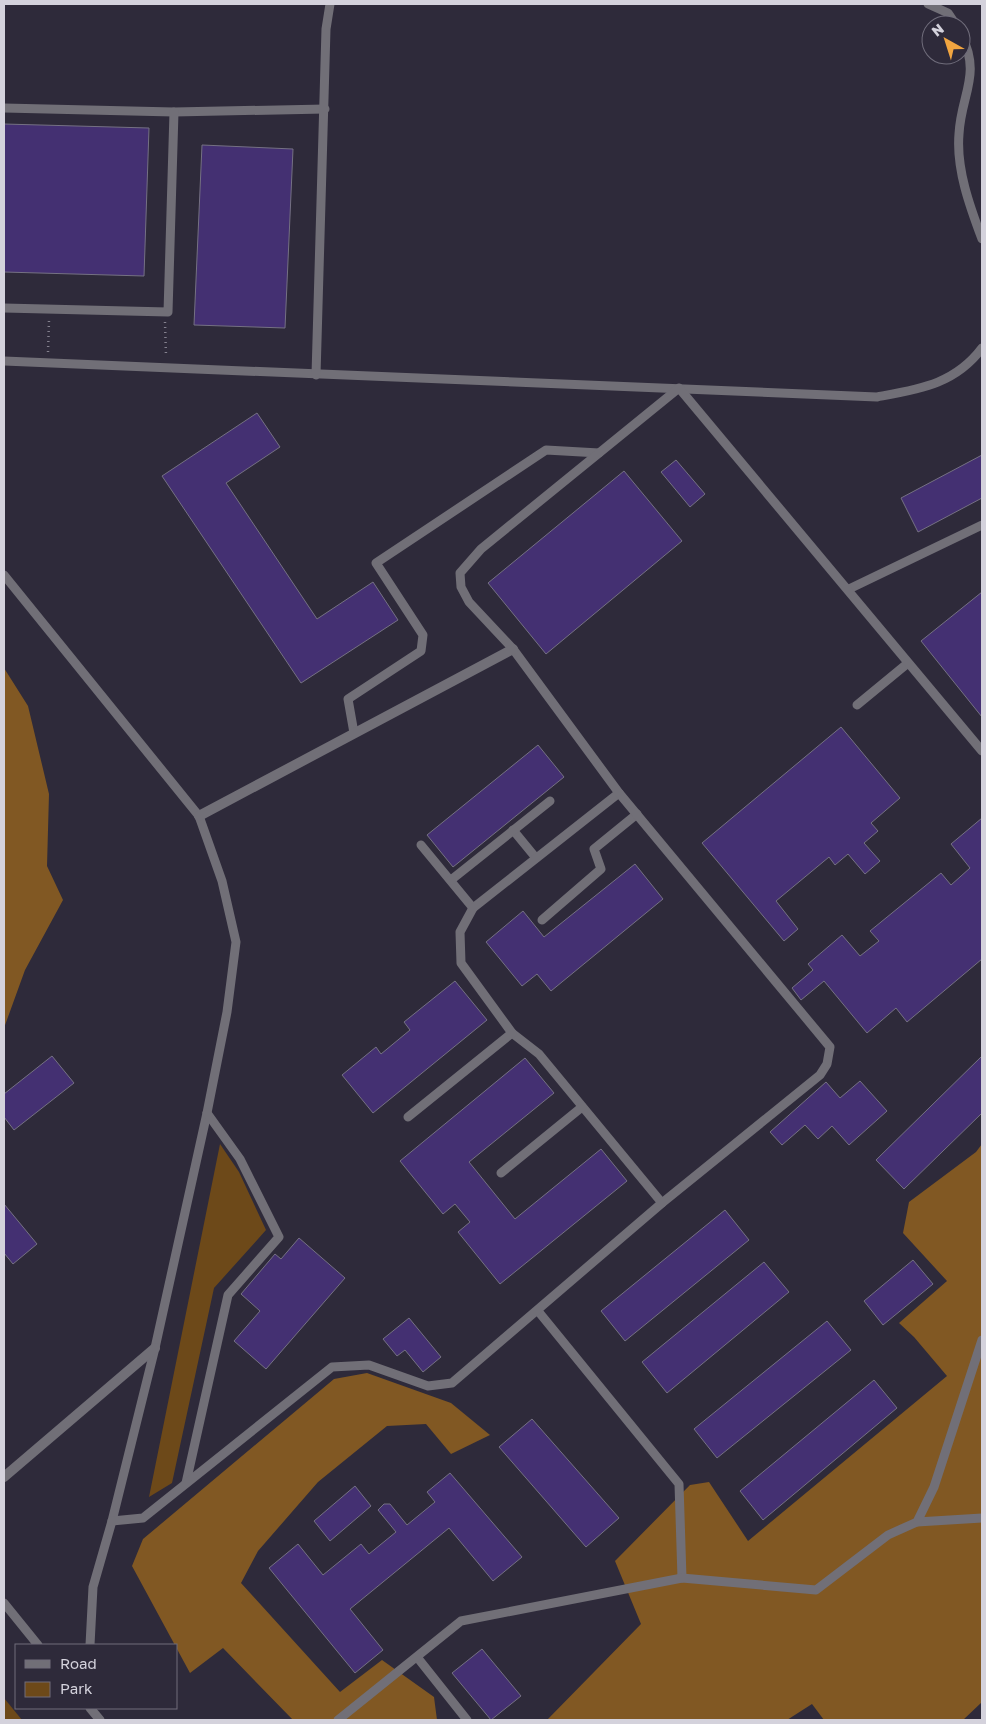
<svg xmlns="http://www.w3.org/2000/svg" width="986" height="1724" font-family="'Golos Text',sans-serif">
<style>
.green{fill:#6d4919}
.forest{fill:#815823}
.building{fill:#443072;stroke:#757183}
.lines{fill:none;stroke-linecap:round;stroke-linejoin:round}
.path{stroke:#84818e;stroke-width:2.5;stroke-dasharray:1 4;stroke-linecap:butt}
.lane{stroke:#716f77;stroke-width:9}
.street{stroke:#716f77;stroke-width:10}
</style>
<rect width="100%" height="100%" fill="#2e2a3a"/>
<g class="green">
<polygon points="220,1144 239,1172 266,1230 214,1288 172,1483 149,1497"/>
<polygon points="4,1698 22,1720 4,1720"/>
</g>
<g class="forest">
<polygon points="4,668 28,706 49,794 47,866 63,900 25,970 4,1028"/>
<polygon points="982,1144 982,1702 963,1720 824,1720 812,1704 787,1720 547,1720 641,1624 615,1561 690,1485 709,1482 748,1541 947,1376 914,1337 899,1323 947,1281 903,1233 909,1202 976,1152"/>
<polygon points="367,1373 451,1403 490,1435 451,1454 426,1424 387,1426 318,1482 258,1551 241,1583 340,1692 382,1660 434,1697 437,1720 293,1720 223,1648 190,1673 132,1566 143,1539 334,1379"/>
</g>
<g class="building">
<polygon points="4,124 149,128 144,276 4,272"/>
<polygon points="202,145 293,149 285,328 194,325"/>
<polygon points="257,413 280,447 226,483 317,619 373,582 398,620 301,683 162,476"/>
<polygon points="982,455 982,498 918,532 901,498"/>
<polygon points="676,460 705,494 690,507 661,472"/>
<polygon points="624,471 682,541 546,654 488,583"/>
<polygon points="982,592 982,717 921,641"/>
<polygon points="841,727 900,798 871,823 878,831 864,843 880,861 865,874 848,854 835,865 829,857 776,901 798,929 784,941 702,843"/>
<polygon points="538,745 564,777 453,867 427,835"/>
<polygon points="982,818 982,959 907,1022 896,1008 867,1033 824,981 801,1000 792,988 813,970 808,964 842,935 860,956 879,941 870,931 941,873 951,885 970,868 951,844"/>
<polygon points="635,864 663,899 551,991 537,974 522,986 486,942 523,911 544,937"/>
<polygon points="455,981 487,1020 373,1113 342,1075 376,1047 381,1054 410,1030 404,1022"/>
<polygon points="52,1056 74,1083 14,1130 4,1117 4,1094"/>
<polygon points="982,1056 982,1113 904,1189 876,1160"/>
<polygon points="525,1058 554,1093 469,1162 515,1219 601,1149 627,1181 500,1284 458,1232 470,1222 455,1204 443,1214 400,1161"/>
<polygon points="860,1081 887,1111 849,1145 832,1126 818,1139 805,1125 782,1145 770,1132 826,1082 840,1098"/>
<polygon points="4,1204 37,1244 13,1264 4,1253"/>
<polygon points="725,1210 749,1240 625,1341 601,1311"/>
<polygon points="299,1238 345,1278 266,1369 234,1341 260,1311 241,1294 275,1254 281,1259"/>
<polygon points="913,1260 933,1284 883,1325 864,1301"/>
<polygon points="764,1262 789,1292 667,1393 642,1362"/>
<polygon points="409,1318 441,1357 423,1372 405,1350 397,1356 383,1339"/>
<polygon points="827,1321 851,1350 717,1458 694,1429"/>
<polygon points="874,1380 897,1408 763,1520 740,1491"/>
<polygon points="532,1419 619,1518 586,1547 499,1447"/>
<polygon points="450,1473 522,1557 493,1581 449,1528 350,1609 383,1650 355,1673 269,1568 298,1544 323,1575 361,1544 369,1554 396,1532 378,1510 384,1504 390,1504 407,1525 435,1502 427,1492"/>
<polygon points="355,1486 371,1506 330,1541 314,1521"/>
<polygon points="482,1649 521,1696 491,1720 452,1673"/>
</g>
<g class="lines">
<g class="path">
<polyline points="165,322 166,356"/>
<polyline points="48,352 49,320"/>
</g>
<g class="lane">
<polyline points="928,4 948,13 956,25"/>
<path d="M961,34C982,75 961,94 959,134C956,169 970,207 982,239"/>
<polyline points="4,108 174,112 325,109"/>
<polyline points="4,308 168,312 174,112"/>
<path d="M4,361L877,397C920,389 955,384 982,348"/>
<polyline points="316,375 326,29 330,4"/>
<polyline points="4,575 199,816 222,881 236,942 227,1012 207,1113 155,1348 112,1521 93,1587 90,1645"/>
<polyline points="849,589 982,525"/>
<polyline points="857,705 908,663"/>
<polyline points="354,733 348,699 421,651 423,635 376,563 546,450 599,453"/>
<polyline points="513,830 536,858"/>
<polyline points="421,845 473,908"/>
<polyline points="451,880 550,801"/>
<polyline points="542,920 601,869 594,849 637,814"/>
<polyline points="512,1033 539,1054 662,1203"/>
<polyline points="408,1117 512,1033 461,963 460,932 473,908 619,793"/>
<polyline points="501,1173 582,1107"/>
<polyline points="538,1311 679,1484 682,1578"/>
<polyline points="186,1483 228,1295 279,1237 240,1159 207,1113"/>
<polyline points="112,1521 143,1518 332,1367 369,1365 428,1386 452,1383 662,1203 820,1075 827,1064 830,1047 619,793 513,649 469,602 461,587 460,573 481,549 679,388 982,751"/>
<polyline points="917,1522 982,1518"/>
<polyline points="4,1603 38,1645"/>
<polyline points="417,1657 467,1720"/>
<polyline points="90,1708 100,1720"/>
<polyline points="338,1720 461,1621 682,1578 816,1590 888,1535 917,1522 934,1487 982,1340"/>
</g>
<g class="street">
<polyline points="199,816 513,649"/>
<polyline points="4,1477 155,1348"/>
</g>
</g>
<rect width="986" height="1724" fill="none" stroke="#d4d2dc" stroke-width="10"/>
<rect x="15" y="1644" width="162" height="65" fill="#2e2a3a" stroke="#706d7b"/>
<rect x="25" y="1660" width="25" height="8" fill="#716f77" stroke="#706d7b"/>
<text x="60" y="1669" font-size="15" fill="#d4d2dc">Road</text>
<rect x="25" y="1682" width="25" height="15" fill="#6d4919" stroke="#706d7b"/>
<text x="60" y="1694" font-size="15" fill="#d4d2dc">Park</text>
<g transform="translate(946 40) rotate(321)"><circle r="24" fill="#2e2a3a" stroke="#706d7b"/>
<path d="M0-4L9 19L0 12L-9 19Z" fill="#f1a540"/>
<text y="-8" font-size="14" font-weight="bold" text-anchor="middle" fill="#d4d2dc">N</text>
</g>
</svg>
